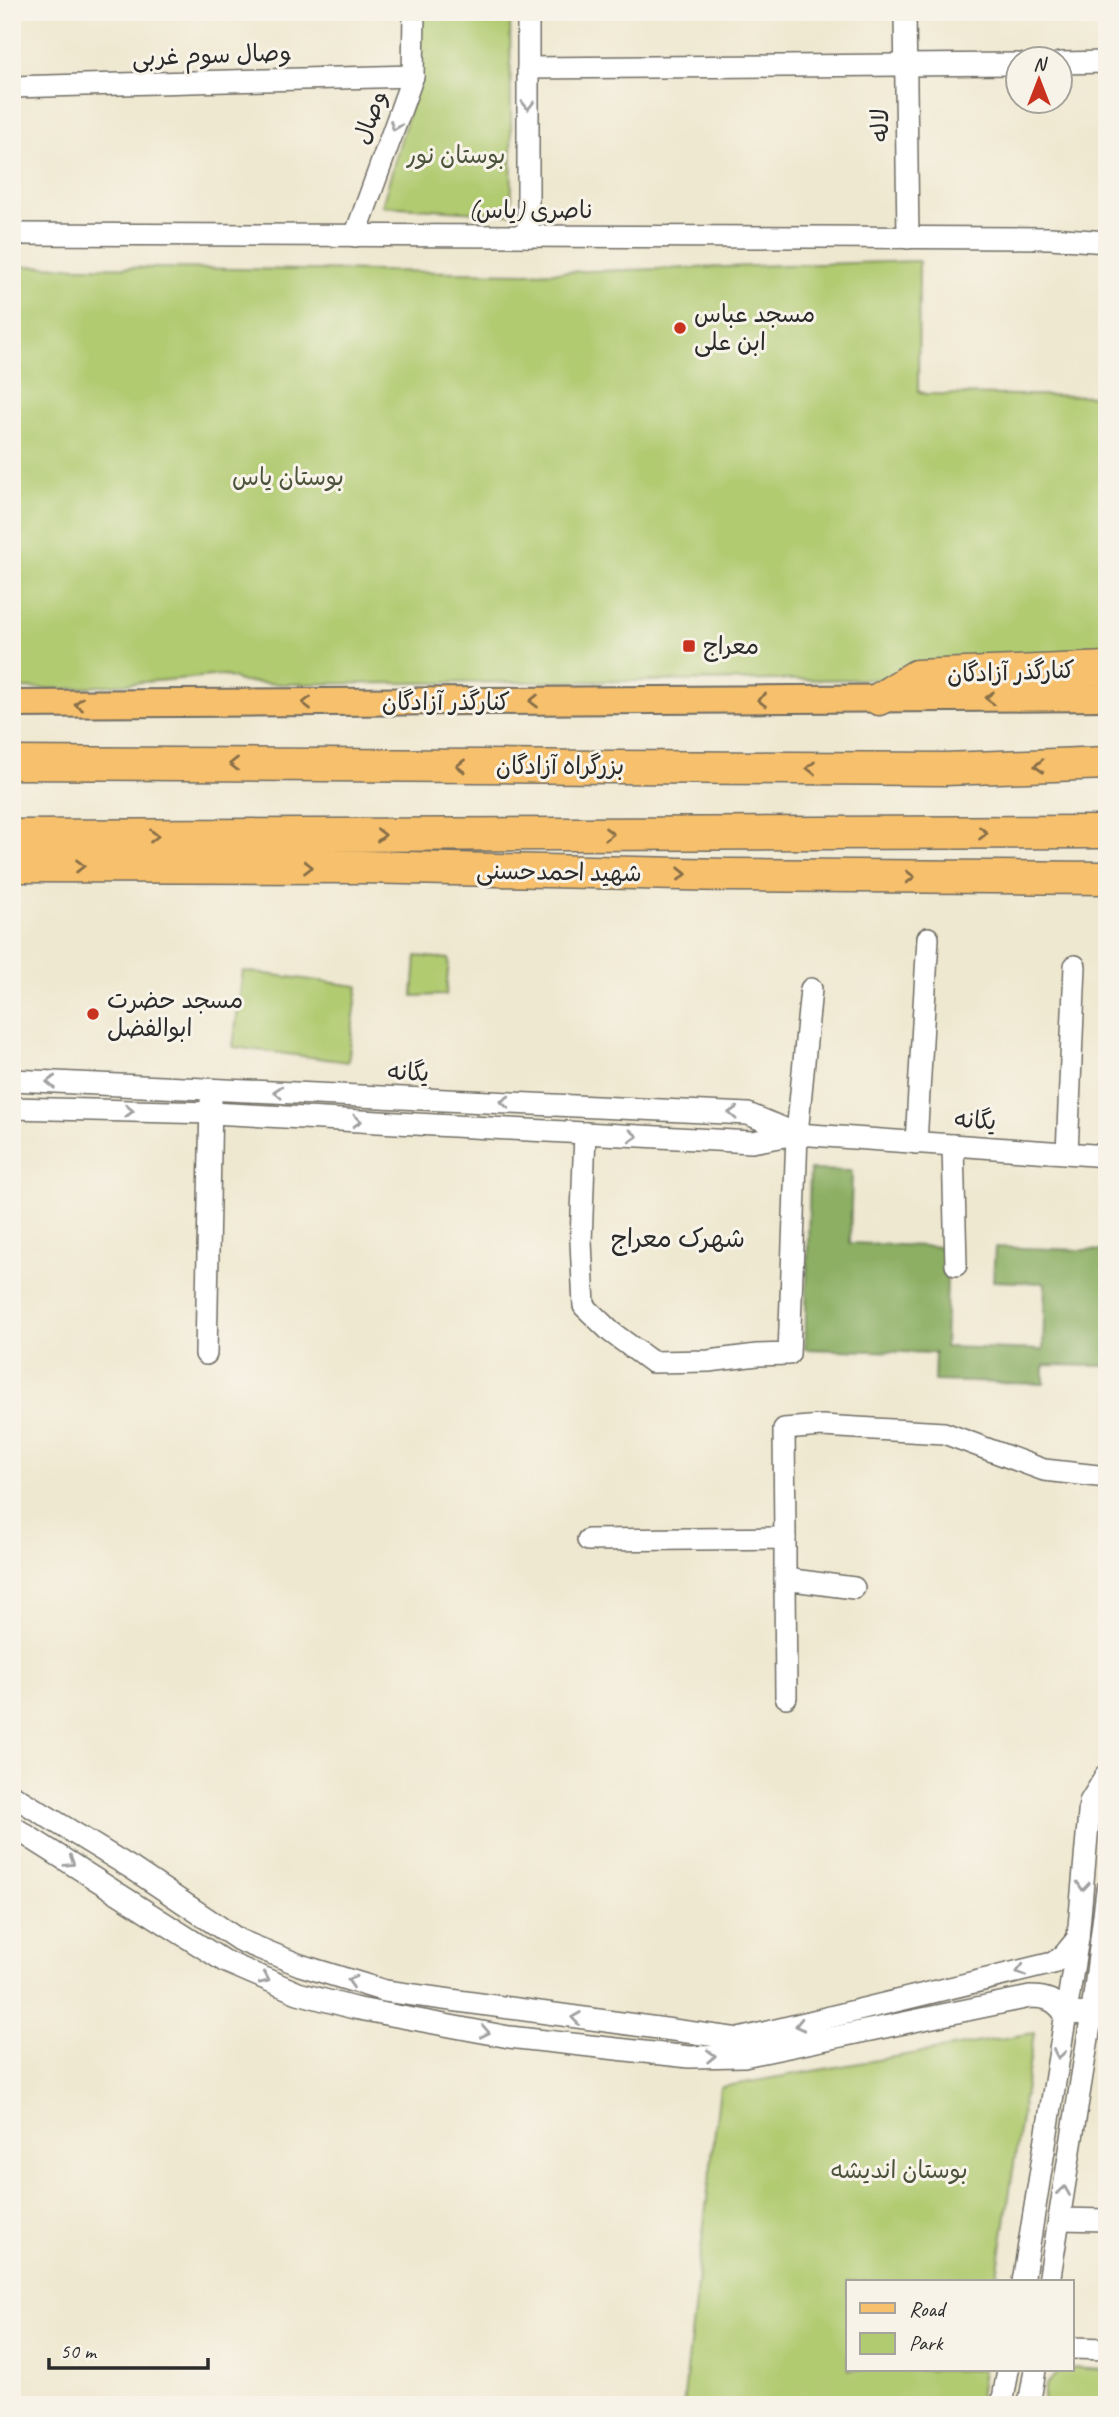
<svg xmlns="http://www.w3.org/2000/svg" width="1119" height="2417" font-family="Caveat,'Playpen Sans Arabic',sans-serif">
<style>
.green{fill:#b1cb71;stroke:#6e7b4e;stroke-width:2}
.forest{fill:#8caf63;stroke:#5c6d47;stroke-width:2}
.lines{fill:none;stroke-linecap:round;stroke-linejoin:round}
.minor-casing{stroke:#706d65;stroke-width:24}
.major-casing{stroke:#706d65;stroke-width:30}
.highway-casing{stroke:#706d65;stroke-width:35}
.minor{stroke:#fff;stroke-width:21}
.major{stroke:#f7c06c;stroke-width:26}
.highway{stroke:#f7c06c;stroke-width:32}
.oneway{stroke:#a0a0a0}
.oneway2{stroke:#876e48}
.poi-dot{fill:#c8321e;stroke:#f7f3e8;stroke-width:2.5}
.labels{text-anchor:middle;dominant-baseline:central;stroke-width:6;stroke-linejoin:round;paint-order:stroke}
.street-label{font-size:24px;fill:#2b2b2b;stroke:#f7f3e8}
.park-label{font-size:24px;fill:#4c533c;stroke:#f7f3e8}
.poi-label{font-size:24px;fill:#2b2b2b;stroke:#f7f3e8;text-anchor:start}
.neighbourhood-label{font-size:26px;fill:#2b2b2b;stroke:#f7f3e8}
</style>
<rect width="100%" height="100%" fill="#f7f3e8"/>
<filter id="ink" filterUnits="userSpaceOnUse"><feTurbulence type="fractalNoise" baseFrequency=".0143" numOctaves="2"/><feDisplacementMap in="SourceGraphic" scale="14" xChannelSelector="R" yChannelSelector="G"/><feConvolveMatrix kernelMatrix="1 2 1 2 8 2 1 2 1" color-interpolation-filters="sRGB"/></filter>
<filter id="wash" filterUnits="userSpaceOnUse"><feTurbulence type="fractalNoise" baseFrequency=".00686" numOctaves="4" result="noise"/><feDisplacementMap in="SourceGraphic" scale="28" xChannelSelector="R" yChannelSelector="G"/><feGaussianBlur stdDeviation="1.57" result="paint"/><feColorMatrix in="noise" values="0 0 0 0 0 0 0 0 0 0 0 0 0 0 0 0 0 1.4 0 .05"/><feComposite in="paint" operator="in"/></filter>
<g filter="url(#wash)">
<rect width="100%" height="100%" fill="#efe8d0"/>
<g class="green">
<polygon points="421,12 510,12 512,214 382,206 416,87"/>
<polygon points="919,261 918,391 926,394 1107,396 1107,665 890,679 282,684 243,682 223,675 66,689 12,688 12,266 525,273"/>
<polygon points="416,956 449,959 446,995 413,996"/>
<polygon points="243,971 358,986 348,1062 233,1047"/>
<polygon points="1034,2033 996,2282 848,2282 848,2370 983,2370 978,2405 683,2405 720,2087"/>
<polygon points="1072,2368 1107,2370 1107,2405 1042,2405 1045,2386 1061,2370 1072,2370"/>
</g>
<polygon class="forest" points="810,1170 852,1171 850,1243 948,1247 945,1347 1043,1350 1045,1283 993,1281 995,1247 1107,1251 1107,1366 1044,1365 1044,1384 934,1381 935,1353 805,1349"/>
</g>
<g filter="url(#ink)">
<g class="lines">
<g class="minor-casing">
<g id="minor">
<polyline points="528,12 528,236"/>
<polyline points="905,12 908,238"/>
<polyline points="1060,63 1107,62"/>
<polyline points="528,68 1018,64"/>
<polyline points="12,87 413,76"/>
<polyline points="12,234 1050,238 1107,242"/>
<polyline points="355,236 413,76 414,12"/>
<polyline points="12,1080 748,1114 797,1134"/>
<polyline points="12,1108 211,1113 752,1142 797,1134 1107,1156"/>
<polyline points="585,1133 581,1241 584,1306 611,1332 652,1362 709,1361 757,1355 789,1354 797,1134 811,989"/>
<polyline points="916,1143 928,938"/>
<polyline points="953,1145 956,1265"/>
<polyline points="1067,1153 1075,966"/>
<polyline points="206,1354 211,1101"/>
<polyline points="785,1538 784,1429 822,1426 944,1433 1044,1470 1107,1477"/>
<polyline points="588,1540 785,1538 785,1579"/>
<polyline points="786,1697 785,1579 854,1588"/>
<polyline points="12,1795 133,1869 239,1940 300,1965 385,1991 739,2039 1053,1963 1064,1955 1078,1938"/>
<path d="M12,1826L224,1961L298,1993L354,2008L509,2037L689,2057L744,2056L1030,1997C1047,1997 1055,2000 1065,2014L1092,2013"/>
<polyline points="1060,2219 1107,2220"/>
<polyline points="1023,2282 1078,1938 1090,1802 1107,1774"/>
<polyline points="1049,2282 1092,2013 1107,1890"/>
<polyline points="1072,2348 1107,2349"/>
<polyline points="1002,2405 1008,2370"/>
<polyline points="1029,2405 1035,2370"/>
</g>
</g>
<g class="major-casing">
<polyline id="major" points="12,704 1107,697"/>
</g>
<g class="highway-casing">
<g id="highway">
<polyline points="879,699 916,676 1107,668"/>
<polyline points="12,763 945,769 1107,763"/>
<polyline points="12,836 1107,832"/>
<polyline points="12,866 361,867 726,875 1107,878"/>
</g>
</g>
<use href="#minor" class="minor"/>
<use href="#major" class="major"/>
<use href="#highway" class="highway"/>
</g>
<defs><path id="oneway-chevron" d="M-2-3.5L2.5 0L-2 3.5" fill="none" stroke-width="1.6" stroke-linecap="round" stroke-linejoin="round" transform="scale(1.75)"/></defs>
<g class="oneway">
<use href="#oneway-chevron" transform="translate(528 105) rotate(90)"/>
<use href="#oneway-chevron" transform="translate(395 126) rotate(110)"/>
<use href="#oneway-chevron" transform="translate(51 1082) rotate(-178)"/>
<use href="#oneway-chevron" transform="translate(278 1092) rotate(-177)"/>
<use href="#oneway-chevron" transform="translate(505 1102) rotate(-177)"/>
<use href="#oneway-chevron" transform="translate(129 1111) rotate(2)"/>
<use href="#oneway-chevron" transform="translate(733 1113) rotate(-177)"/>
<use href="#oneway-chevron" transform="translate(357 1121) rotate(3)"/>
<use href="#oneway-chevron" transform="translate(633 1136) rotate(3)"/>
<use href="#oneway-chevron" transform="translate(70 1862) rotate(32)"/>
<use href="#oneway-chevron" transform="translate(1083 1886) rotate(95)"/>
<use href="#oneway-chevron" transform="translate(1021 1971) rotate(166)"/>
<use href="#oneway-chevron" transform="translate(265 1979) rotate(24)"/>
<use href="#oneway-chevron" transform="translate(352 1981) rotate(-163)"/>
<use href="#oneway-chevron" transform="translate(576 2018) rotate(-172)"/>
<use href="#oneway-chevron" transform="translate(800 2025) rotate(167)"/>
<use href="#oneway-chevron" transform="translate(485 2032) rotate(11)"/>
<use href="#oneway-chevron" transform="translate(1059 2054) rotate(99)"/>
<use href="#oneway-chevron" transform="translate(711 2056) rotate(-1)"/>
<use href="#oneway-chevron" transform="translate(1064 2191) rotate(-81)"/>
</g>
<g class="oneway2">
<use href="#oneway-chevron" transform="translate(990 698) rotate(179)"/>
<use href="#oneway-chevron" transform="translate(762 700) rotate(180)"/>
<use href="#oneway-chevron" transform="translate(534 701) rotate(180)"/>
<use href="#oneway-chevron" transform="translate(307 703) rotate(180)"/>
<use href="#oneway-chevron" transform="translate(79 704) rotate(180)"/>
<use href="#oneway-chevron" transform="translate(234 764) rotate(-180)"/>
<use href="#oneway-chevron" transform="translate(461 766) rotate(-180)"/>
<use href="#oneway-chevron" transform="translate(1039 766) rotate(178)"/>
<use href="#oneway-chevron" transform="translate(811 768) rotate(-180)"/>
<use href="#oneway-chevron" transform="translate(983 833)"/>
<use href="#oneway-chevron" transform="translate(609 834)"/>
<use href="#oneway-chevron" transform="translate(381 835)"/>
<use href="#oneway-chevron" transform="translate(154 836)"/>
<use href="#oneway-chevron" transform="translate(80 866)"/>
<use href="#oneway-chevron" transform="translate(308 867)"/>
<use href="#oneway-chevron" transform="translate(682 874) rotate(1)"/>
<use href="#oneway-chevron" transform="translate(910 877)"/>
</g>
</g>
<g class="poi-dot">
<circle cx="680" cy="328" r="7"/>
<rect x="682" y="639" width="14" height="14" rx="3.5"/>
<circle cx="93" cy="1014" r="7"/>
</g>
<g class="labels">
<g class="street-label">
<text transform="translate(212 55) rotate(-2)">وصال سوم غربی</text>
<text transform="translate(370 117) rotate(-70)">وصال</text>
<text transform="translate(880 125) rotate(-91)">لاله</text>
<text x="531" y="210">ناصری (یاس)</text>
<text transform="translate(1011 672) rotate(-2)">کنارگذر آزادگان</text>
<text x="446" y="702">کنارگذر آزادگان</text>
<text x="560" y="766">بزرگراه آزادگان</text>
<text transform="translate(559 872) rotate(1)">شهید احمدحسنی</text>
<text transform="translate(408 1072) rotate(3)">یگانه</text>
<text transform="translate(975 1120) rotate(4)">یگانه</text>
</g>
<g class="park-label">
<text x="456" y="155">بوستان نور</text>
<text x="288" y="477">بوستان یاس</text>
<text x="899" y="2170">بوستان اندیشه</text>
</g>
<g class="poi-label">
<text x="694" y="314">مسجد عباس<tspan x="694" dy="28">ابن علی</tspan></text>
<text x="703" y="646">معراج</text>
<text x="107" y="1000">مسجد حضرت<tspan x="107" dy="28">ابوالفضل</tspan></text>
</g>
<g class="neighbourhood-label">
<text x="678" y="1238">شهرک معراج</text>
</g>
</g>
<rect width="1119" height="2417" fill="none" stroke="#f7f3e8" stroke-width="42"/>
<rect x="846" y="2280" width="228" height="91" fill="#f7f3e8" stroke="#a5a39c" stroke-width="2"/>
<rect x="860" y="2303" width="35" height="10" fill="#f7c06c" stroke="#a5a39c" stroke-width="2"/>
<text x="909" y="2316" font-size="21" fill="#2b2b2b">Road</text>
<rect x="860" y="2333" width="35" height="21" fill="#b1cb71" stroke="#a5a39c" stroke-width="2"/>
<text x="909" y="2350" font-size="21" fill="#2b2b2b">Park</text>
<g transform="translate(1039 80)"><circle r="33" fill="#f7f3e8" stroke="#a5a39c" stroke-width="2"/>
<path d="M0-5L12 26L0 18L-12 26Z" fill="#c8321e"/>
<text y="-10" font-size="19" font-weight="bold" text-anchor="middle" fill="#2b2b2b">N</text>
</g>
<path d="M49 2358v10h159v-10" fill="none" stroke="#2b2b2b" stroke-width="3.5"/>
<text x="60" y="2358" font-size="21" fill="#2b2b2b" stroke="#f7f3e8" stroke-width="5" paint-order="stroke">50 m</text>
</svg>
